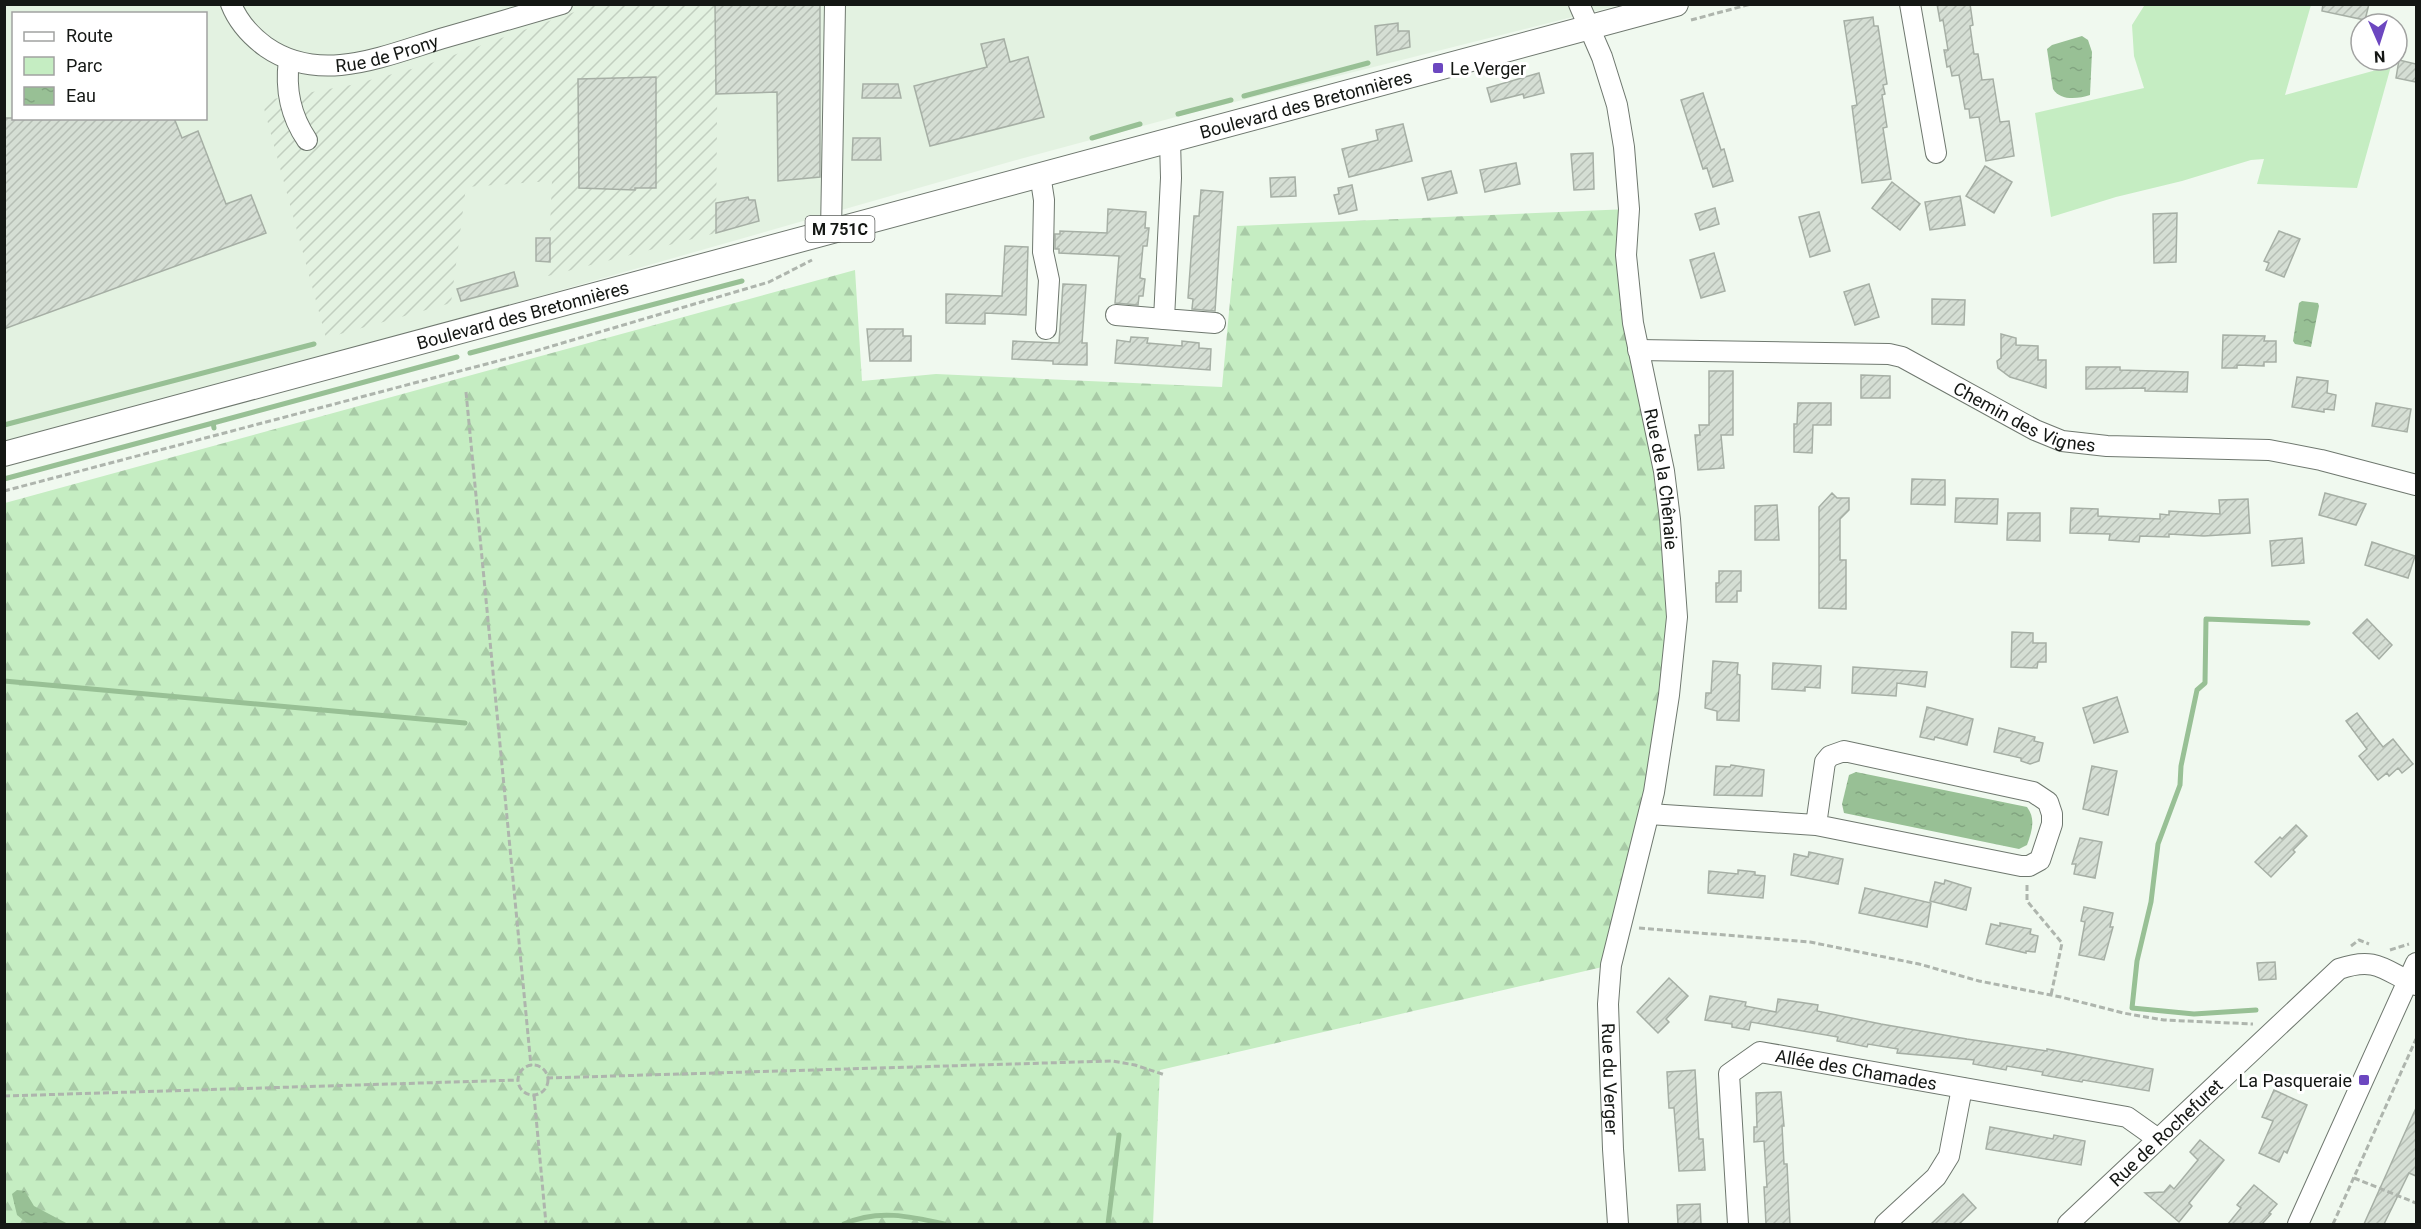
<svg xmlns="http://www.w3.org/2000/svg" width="2421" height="1229" font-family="Roboto,sans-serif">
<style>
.built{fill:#e3f2e1;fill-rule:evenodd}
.industrial{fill:url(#industrial-furrows)}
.green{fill:#c5edc2}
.forest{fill:url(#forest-firs)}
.water{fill:url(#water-ripples)}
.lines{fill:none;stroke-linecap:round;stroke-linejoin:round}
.stream{stroke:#98c095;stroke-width:5}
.building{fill:url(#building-hatch);stroke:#a6afa5;stroke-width:1.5}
.minor-casing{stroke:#6f786f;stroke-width:22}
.major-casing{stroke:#6f786f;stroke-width:26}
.path{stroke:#aeb5ad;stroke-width:3;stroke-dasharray:6 3;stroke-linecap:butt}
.minor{stroke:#fff;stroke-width:20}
.major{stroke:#fff;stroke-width:24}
.poi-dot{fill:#6c47c0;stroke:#fff;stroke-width:2}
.labels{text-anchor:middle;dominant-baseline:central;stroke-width:6;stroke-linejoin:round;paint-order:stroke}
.shield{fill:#fff;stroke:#5a5d5a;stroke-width:1.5}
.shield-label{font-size:16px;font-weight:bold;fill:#141714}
.street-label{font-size:18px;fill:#141714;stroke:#fff}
.poi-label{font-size:18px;fill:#141714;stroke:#fff;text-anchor:start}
</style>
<defs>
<pattern id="industrial-furrows" width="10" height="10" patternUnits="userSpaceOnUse" patternTransform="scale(1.5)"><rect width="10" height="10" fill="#e3f2e1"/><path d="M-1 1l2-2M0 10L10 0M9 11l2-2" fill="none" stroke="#c2cfc0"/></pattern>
<pattern id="forest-firs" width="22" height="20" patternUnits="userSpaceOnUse" patternTransform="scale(1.5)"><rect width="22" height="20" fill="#c5edc2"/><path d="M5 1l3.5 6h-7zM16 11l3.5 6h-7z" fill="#a8caa6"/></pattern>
<pattern id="water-ripples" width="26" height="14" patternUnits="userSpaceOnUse" patternTransform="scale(1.5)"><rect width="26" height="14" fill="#98c095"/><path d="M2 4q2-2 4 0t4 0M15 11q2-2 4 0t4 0" fill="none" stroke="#82a480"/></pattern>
<pattern id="building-hatch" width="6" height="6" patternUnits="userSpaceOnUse" patternTransform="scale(1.5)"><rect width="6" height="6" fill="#d5ded4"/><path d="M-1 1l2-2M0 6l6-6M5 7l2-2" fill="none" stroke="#b6beb5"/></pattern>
</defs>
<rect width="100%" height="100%" fill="#f0f9ef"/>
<path class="built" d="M5,5H1620L1187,114L1020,159L5,449ZM14,14H206V118H14Z"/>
<polygon class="industrial" points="594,5 718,5 716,233 548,276 552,181 466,187 451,303 326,338 262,101 351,85 423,66"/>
<polygon class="green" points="2147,5 2311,5 2285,95 2391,66 2357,188 2257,184 2264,159 2251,160 2182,181 2116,197 2051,217 2035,113 2144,88 2134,56 2132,25 2144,6"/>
<polygon class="forest" points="1629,209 1626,255 1670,519 1669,695 1611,965 1160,1070 1153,1224 5,1224 5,503 855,270 862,381 936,374 1222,387 1237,226"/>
<g class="water">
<path d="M2082,36L2088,40L2092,52L2090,95C2078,99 2060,101 2053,89L2047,49L2052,45Z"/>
<polygon points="2302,301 2318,303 2319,306 2311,347 2295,344 2293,341 2299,303"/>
<path d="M1856,772L2027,807C2036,819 2032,831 2027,845L2019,849L1844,813L1842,804L1849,775Z"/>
<polygon points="17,1190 25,1191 34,1206 68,1224 28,1224 17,1215 12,1194"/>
</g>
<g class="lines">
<g class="stream">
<polyline points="1244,96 1368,63"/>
<polyline points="1178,114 1231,100"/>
<polyline points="1092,138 1140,124"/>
<polyline points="470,353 742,281"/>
<polyline points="4,425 314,344"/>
<polyline points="214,428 213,423 457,357"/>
<polyline points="4,479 213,423"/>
<polyline points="4,681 465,723"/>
<polyline points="2256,1010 2194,1014 2132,1008 2137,961 2151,902 2158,844 2180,785 2181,766 2197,690 2205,683 2206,619 2308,623"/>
<path d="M844,1224C877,1209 910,1216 944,1224"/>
<polyline points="1108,1224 1119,1135"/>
</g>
</g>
<g class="building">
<polygon points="715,4 820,4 820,177 778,181 777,92 716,94"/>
<polygon points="1937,4 1970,4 1973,25 1970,26 1974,54 1978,54 1982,80 1993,79 2000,122 2009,121 2014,156 1986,161 1979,117 1970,118 1969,109 1965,109 1959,75 1952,76 1950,66 1947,67 1944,50 1948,50 1943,20 1940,21"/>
<polygon points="2323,4 2369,4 2365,20 2322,11"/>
<polygon points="1873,17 1874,26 1878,26 1887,84 1883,85 1885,94 1882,95 1887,127 1883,128 1891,179 1862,183 1852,106 1857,105 1844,21"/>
<polygon points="1398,23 1398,31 1409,31 1410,47 1377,55 1375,26"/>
<polygon points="1004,39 1010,62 1028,57 1044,117 930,146 914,86 987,67 981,44"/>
<polygon points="2399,60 2416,64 2416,82 2396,78"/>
<polygon points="1539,73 1544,93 1524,98 1523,94 1491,102 1487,88"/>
<polygon points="656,77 656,188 635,188 635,190 579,188 578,79"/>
<polygon points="863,84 898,84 901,98 862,98"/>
<polygon points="1703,93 1721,150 1724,149 1733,181 1713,187 1707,168 1703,169 1681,100"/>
<polygon points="4,118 174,118 182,138 198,131 226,204 251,195 266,233 4,329"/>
<polygon points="1403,124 1412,161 1349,177 1342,149 1378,140 1376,130"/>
<polygon points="853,138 880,138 881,160 852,160"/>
<polygon points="1593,153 1594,189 1574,190 1571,154"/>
<polygon points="1516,163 1520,184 1485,192 1480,170"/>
<polygon points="1985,166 2012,182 1994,213 1966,196"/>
<polygon points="1451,171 1457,193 1428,200 1422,178"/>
<polygon points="1295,177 1296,196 1271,197 1270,178"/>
<polygon points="1892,182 1920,204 1900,230 1872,208"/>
<polygon points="1352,185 1357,210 1339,214 1334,195 1339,194 1338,188"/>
<polygon points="1201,190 1223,192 1215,311 1192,309 1193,299 1188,298 1194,216 1199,216"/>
<polygon points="1960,196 1965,225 1930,230 1925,202"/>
<polygon points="748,197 749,200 755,200 759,221 716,233 716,203"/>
<polygon points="1715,208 1719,224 1700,230 1695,214"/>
<polygon points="1108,209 1146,212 1145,228 1149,228 1147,246 1143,246 1140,278 1145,279 1143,296 1139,296 1138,305 1115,303 1119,256 1059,253 1059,249 1055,249 1055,234 1060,234 1060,231 1107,233"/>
<polygon points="1819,212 1830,251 1810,257 1799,217"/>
<polygon points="2177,213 2176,262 2154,263 2153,214"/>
<polygon points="2279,231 2300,239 2284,277 2266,270 2269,263 2264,261"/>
<polygon points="536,238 550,238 550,262 536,261"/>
<polygon points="1005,246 1028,247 1026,315 985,313 985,324 946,323 946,294 1002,296"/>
<polygon points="1714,253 1725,291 1701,298 1690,260"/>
<polygon points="514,272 518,286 461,301 457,289"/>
<polygon points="1063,284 1086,285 1082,343 1087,343 1087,365 1053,364 1053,361 1012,359 1013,341 1059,343"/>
<polygon points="1869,284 1879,317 1855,325 1844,292"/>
<polygon points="1932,299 1965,300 1964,325 1932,324"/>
<polygon points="867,329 903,329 903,336 911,336 911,361 870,361"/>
<polygon points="2001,334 2016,338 2016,345 2038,346 2038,360 2046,360 2046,388 2010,377 1998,368 1997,361 2001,358"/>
<polygon points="2223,335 2265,336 2264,341 2276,341 2276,362 2264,362 2264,366 2237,365 2237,368 2222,368"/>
<polygon points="1131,337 1148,338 1147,343 1182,346 1182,341 1199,343 1199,348 1211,349 1210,370 1115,363 1117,340 1130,342"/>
<polygon points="2086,367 2120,367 2120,370 2188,372 2187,392 2145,391 2145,388 2086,389"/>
<polygon points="1709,371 1733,371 1733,435 1721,435 1724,468 1698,470 1695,435 1700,435 1699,425 1709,425"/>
<polygon points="1861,375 1890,376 1890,398 1861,398"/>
<polygon points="2297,377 2328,381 2327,393 2336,395 2334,410 2324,409 2324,412 2292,407"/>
<polygon points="1798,403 1831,403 1831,425 1813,425 1812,453 1794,452 1794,424 1797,424"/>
<polygon points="2376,403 2411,409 2407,432 2372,426"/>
<polygon points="1912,479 1945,480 1945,505 1911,504"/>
<polygon points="1832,493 1837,498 1849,498 1849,510 1840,519 1840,560 1846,560 1846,609 1819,608 1819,507"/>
<polygon points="2325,493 2366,504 2356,525 2319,515"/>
<polygon points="1956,498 1998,499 1997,524 1955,522"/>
<polygon points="2248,499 2250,533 2204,536 2169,534 2169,537 2140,536 2139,542 2109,540 2110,534 2070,533 2071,508 2098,509 2098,516 2160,519 2160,514 2169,515 2169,511 2220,514 2219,500"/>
<polygon points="1777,505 1779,540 1755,540 1755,506"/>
<polygon points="2008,513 2040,513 2040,541 2007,540"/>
<polygon points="2302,538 2304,563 2272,566 2270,541"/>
<polygon points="2372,542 2415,556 2408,578 2365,565"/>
<polygon points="1719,571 1741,571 1741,591 1737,591 1737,602 1716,602 1716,583 1719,583"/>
<polygon points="2367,619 2392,645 2379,659 2353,633"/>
<polygon points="2012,632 2033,633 2033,643 2046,643 2046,662 2038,662 2037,668 2011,667"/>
<polygon points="1713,661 1738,663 1737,674 1740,675 1739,721 1717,720 1717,711 1705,708 1706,693 1711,693"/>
<polygon points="1773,663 1821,666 1820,688 1805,687 1805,691 1772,689"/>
<polygon points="1853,667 1927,672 1925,687 1897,683 1896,696 1852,693"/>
<polygon points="2117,697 2128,732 2094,743 2083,708"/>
<polygon points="1927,707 1973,719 1967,745 1935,737 1934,740 1920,737"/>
<polygon points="2357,713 2383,747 2393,739 2413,764 2402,773 2398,768 2389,776 2387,773 2378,780 2359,756 2367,749 2346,721"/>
<polygon points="1999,728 2035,737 2034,741 2043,743 2039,761 2030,764 2021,761 2021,758 1994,752"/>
<polygon points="1731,765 1764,770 1762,796 1714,795 1716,766 1730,767"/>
<polygon points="2092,766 2117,771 2108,815 2083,809"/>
<polygon points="2296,825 2307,836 2293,850 2295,852 2271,877 2255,862 2280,837 2282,839"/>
<polygon points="2080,838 2102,842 2095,878 2074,874 2076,864 2072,864"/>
<polygon points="1809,852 1843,859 1838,884 1791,875 1794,854 1808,857"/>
<polygon points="1738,870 1755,872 1755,875 1765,876 1763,898 1708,893 1709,871 1738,874"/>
<polygon points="1945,880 1971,888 1966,910 1930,901 1935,882 1944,884"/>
<polygon points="1865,888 1931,903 1927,927 1859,913"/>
<polygon points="2084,907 2113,913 2110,927 2113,927 2104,960 2079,955 2085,922 2081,921"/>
<polygon points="2000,923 2031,929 2030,934 2038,936 2035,952 2026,951 2026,953 1986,944 1991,924 2000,926"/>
<polygon points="2275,962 2276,979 2259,980 2257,963"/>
<polygon points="1669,978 1688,996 1666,1019 1669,1022 1658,1033 1637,1012"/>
<polygon points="1710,996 1746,1002 1745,1006 1776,1012 1778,999 1818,1005 1817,1011 1881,1024 1967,1039 2047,1051 2047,1049 2153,1069 2149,1091 2083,1080 2082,1082 2042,1075 2043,1072 2007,1066 2006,1070 1973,1064 1974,1060 1897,1053 1898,1049 1868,1044 1867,1047 1837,1041 1838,1037 1751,1022 1749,1030 1732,1027 1732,1024 1705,1020"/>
<polygon points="1695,1070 1699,1139 1703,1139 1705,1170 1679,1171 1674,1108 1669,1108 1667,1072"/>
<polygon points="2274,1090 2307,1105 2287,1153 2284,1151 2279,1162 2259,1153 2273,1121 2262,1117"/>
<polygon points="1781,1092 1784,1126 1782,1126 1784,1164 1787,1164 1790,1224 1766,1224 1764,1187 1767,1187 1764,1141 1754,1142 1754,1127 1757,1127 1756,1093"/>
<polygon points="2416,1108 2416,1176 2409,1173 2384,1224 2364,1224"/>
<polygon points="1990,1127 2053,1139 2054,1135 2085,1141 2081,1165 1986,1149"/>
<polygon points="2200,1140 2224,1160 2189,1203 2192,1206 2179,1222 2145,1193 2164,1192 2170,1185 2174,1189 2198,1160 2190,1152"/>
<polygon points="2254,1185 2277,1204 2269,1213 2271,1214 2262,1224 2228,1224 2241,1208 2237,1205"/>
<polygon points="1963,1194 1976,1208 1959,1224 1931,1224"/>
<polygon points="1700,1204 1701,1224 1678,1224 1677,1205"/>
</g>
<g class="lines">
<g class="minor-casing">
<g id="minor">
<path id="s1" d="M231,4C238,22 251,36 266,47C322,86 388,54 447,37C485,26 524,15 562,4"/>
<path id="s2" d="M1579,4L1602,57L1617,105L1624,147L1629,209L1626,255L1633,323L1664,471L1670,519L1677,617L1669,695L1654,792L1611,965L1608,1004L1613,1149L1618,1224"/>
<polyline points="1910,4 1936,153"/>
<path d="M289,60C285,89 290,115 307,140"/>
<polyline points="1170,140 1171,178 1164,319 1215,323"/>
<polyline points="1040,174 1044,200 1043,252 1049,280 1046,329"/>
<polyline points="831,232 835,4"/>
<polyline points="1116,315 1164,319"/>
<path id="s3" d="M1638,350L1889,354L1902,357L2035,430L2062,441L2107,446L2269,450L2321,460L2416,485"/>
<polyline points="1649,814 1816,825 2021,866 2029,866 2040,860 2052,824 2052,814 2048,802 2033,792 1844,751 1830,756 1825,762 1816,825"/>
<path id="s4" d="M1738,1224L1729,1074L1760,1052L2127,1117L2158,1139"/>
<polyline points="1885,1224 1936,1177 1949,1156 1962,1088"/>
<path id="s5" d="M2068,1224L2339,969C2376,956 2384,970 2416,985"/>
<polyline points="2298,1224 2416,963"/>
</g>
</g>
<g class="major-casing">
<g id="major">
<path id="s6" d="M4,454L1676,4"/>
</g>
</g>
<g class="path">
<polyline points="1691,20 1751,4"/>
<polyline points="466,392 531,1066"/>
<polyline points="4,491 532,352 769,282 812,260"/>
<polyline points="2027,885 2027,901 2062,943 2051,995"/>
<polyline points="1639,928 1810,942 1919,964 1979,981 2061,997 2123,1013 2164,1020 2253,1024"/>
<polyline points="2351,946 2359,940 2369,944"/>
<polyline points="2390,950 2409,944"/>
<circle cx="533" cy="1080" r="15"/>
<polyline points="547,1078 1112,1061 1135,1065 1165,1075"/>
<polyline points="534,1095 546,1224"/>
<polyline points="4,1096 518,1080"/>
<polyline points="2354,1178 2416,1203"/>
<polyline points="2333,1224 2416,1039"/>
</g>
<use href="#minor" class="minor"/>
<use href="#major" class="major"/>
</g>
<g class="poi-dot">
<rect x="1432" y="62" width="12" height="12" rx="3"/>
<rect x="2358" y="1074" width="12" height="12" rx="3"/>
</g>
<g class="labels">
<rect class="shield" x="805.5" y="216" width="69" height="26" rx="4.5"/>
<g class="shield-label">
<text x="840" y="229">M 751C</text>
</g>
<g class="street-label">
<text stroke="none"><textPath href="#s1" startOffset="182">Rue de Prony</textPath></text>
<text stroke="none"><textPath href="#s6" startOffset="1348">Boulevard des Bretonnières</textPath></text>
<text stroke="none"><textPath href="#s6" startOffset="537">Boulevard des Bretonnières</textPath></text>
<text stroke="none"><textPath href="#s3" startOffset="402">Chemin des Vignes</textPath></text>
<text stroke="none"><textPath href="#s2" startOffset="486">Rue de la Chênaie</textPath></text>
<text stroke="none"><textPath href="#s4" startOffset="286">Allée des Chamades</textPath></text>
<text stroke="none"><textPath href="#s2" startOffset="1094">Rue du Verger</textPath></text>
<text stroke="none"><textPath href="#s5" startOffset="134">Rue de Rochefuret</textPath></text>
</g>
<g class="poi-label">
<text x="1450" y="68">Le Verger</text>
<text x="2352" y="1080" text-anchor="end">La Pasqueraie</text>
</g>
</g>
<rect width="2421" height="1229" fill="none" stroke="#141714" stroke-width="12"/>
<rect x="12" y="12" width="195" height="108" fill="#ffffff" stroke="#a1a2a1" stroke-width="1.5"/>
<rect x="24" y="32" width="30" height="9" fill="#ffffff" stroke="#a1a2a1" stroke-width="1.5"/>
<text x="66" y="42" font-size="18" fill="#141714">Route</text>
<rect x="24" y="57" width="30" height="18" fill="#c5edc2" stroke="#a1a2a1" stroke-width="1.5"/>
<text x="66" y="72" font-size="18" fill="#141714">Parc</text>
<rect x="24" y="87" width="30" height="18" fill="url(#water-ripples)" stroke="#a1a2a1" stroke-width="1.5"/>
<text x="66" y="102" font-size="18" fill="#141714">Eau</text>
<g transform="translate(2379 42) rotate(177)"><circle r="28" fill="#ffffff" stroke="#a1a2a1" stroke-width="1.5"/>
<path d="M0-4.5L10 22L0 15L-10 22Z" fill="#6c47c0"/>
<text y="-9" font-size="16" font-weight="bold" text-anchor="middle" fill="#141714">N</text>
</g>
</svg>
